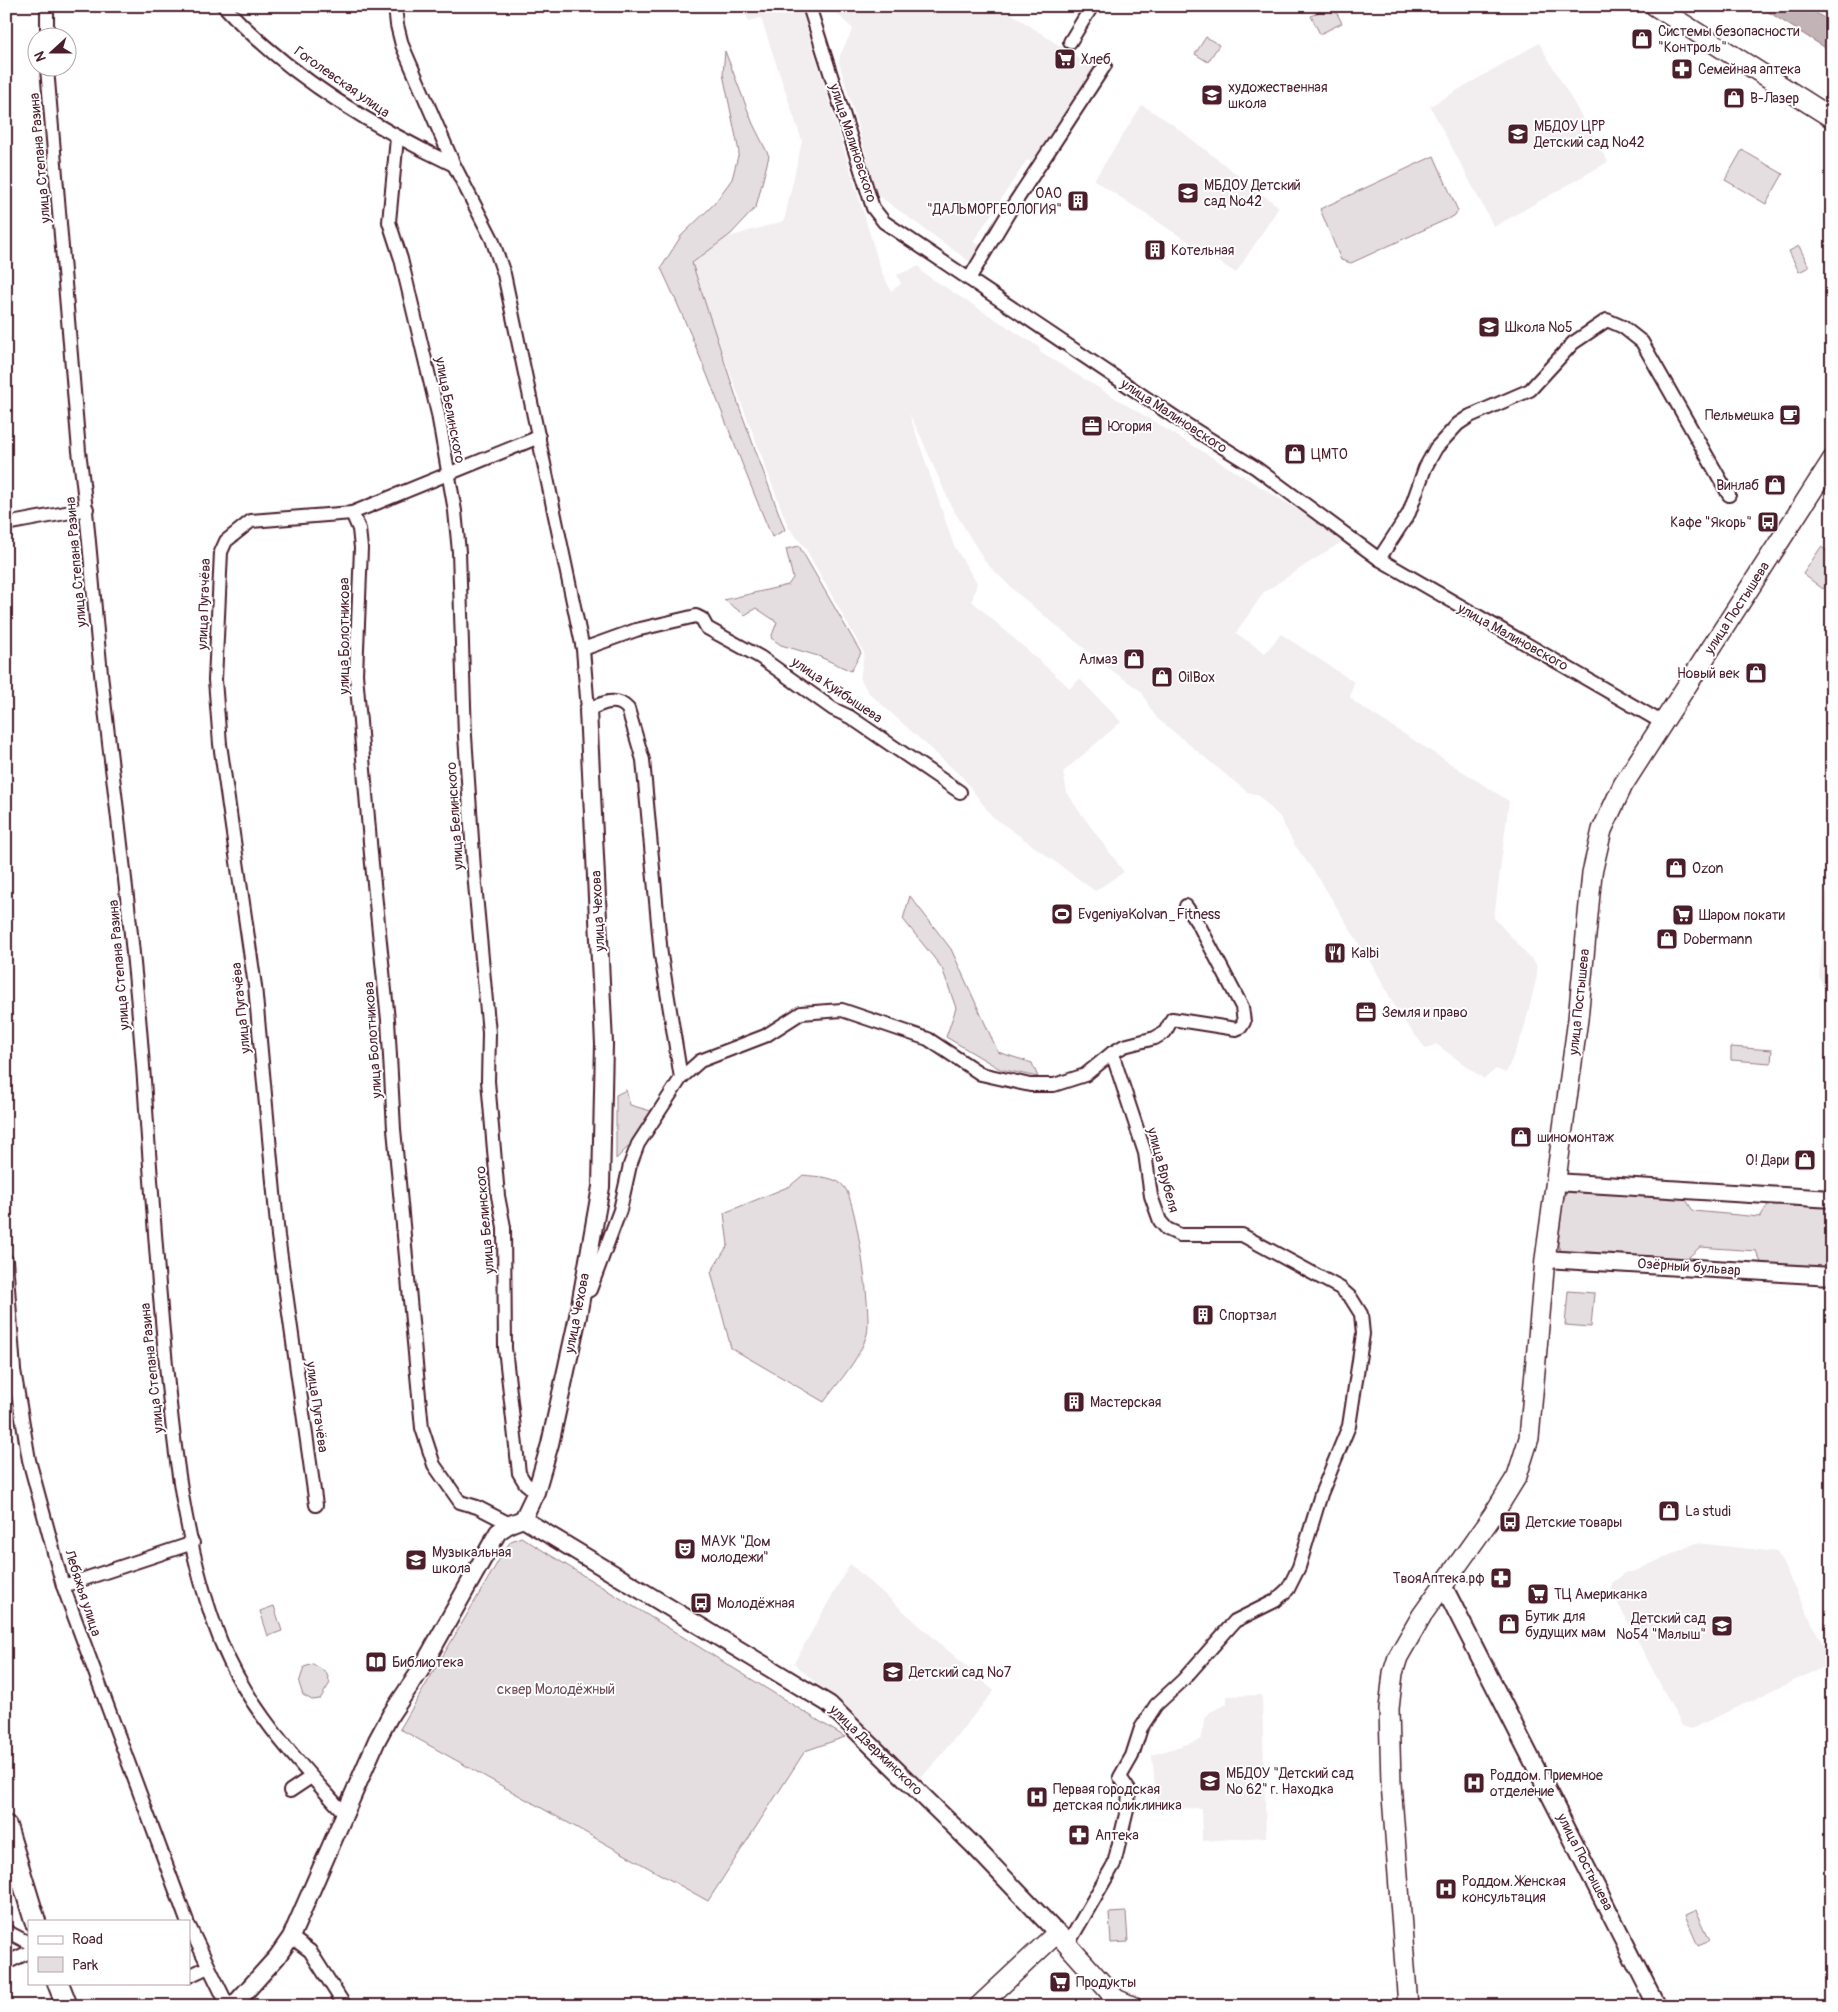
<svg xmlns="http://www.w3.org/2000/svg" width="1838" height="2012" font-family="Pangolin,sans-serif">
<style>
.built{fill:#f2eeef}
.green{fill:#e5dee0;stroke:#987e86}
.water{fill:#c1b3b6;stroke:#91787e}
.lines{fill:none;stroke-linecap:round;stroke-linejoin:round}
.minor-casing{stroke:#4a1f2b;stroke-width:16}
.tertiary-casing{stroke:#4a1f2b;stroke-width:20}
.secondary-casing{stroke:#4a1f2b;stroke-width:22}
.primary-casing{stroke:#4a1f2b;stroke-width:24}
.minor{stroke:#fff;stroke-width:12}
.tertiary{stroke:#fff;stroke-width:16}
.secondary{stroke:#fff;stroke-width:19}
.primary{stroke:#fff;stroke-width:20}
.labels{text-anchor:middle;dominant-baseline:central;stroke-width:4;stroke-linejoin:round;paint-order:stroke}
.poi-label{font-size:14px;fill:#4a1f2b;stroke:#fff;text-anchor:start}
.street-label{font-size:14px;fill:#4a1f2b;stroke:#fff}
.park-label{font-size:14px;fill:#714f58;stroke:#fff}
</style>
<rect width="100%" height="100%" fill="#fff"/>
<filter id="ink" filterUnits="userSpaceOnUse"><feTurbulence type="fractalNoise" baseFrequency=".02" numOctaves="2"/><feDisplacementMap in="SourceGraphic" scale="10" xChannelSelector="R" yChannelSelector="G"/><feConvolveMatrix kernelMatrix="1 2 1 2 8 2 1 2 1" color-interpolation-filters="sRGB"/></filter>
<g filter="url(#ink)">
<g class="built">
<polygon points="740,6 800,6 881,270 891,291 901,284 897,275 919,266 923,273 1039,347 1040,352 1346,539 1264,592 1236,633 1265,653 1281,634 1354,682 1350,697 1357,704 1509,801 1494,918 1536,964 1537,976 1523,1033 1506,1073 1496,1069 1484,1079 1436,1044 1426,1049 1398,1013 1380,978 1320,880 1294,844 1280,817 1258,795 1247,792 1158,719 1150,708 1142,692 1103,664 1017,593 986,563 951,506 920,435 909,413 954,546 977,583 972,601 1070,688 1080,679 1121,722 1063,772 1067,792 1077,808 1124,872 1095,891 992,816 963,778 869,693 860,679 864,653 804,546 788,527 684,250 784,221 802,141 761,18 749,21"/>
<polygon points="842,6 1000,6 1093,68 1091,74 1033,164 1027,160 973,242 981,246 970,262 872,191 868,183 867,158 839,62 840,55 853,29 837,14"/>
<polygon points="1539,43 1608,162 1494,227 1430,106"/>
<polygon points="1142,105 1172,124 1279,207 1236,273 1094,180"/>
<polygon points="1832,888 1832,1010 1819,976 1826,893"/>
<polygon points="1696,1543 1777,1552 1832,1663 1691,1729 1682,1726 1611,1590 1612,1583 1625,1573 1635,1571"/>
<polygon points="850,1564 994,1691 920,1780 794,1663"/>
<polygon points="1262,1695 1266,1837 1202,1841 1201,1808 1157,1809 1152,1755 1200,1740 1205,1719 1210,1712 1227,1704 1227,1696"/>
</g>
<g class="green">
<polygon points="1329,6 1333,6 1342,23 1320,34 1311,16"/>
<polygon points="1206,37 1219,45 1208,62 1195,54"/>
<path d="M725,51L753,124L769,156L756,207L731,234L692,263L740,409L785,530L772,537C734,448 703,356 661,268L681,236L714,204L732,179L739,152L723,74Z"/>
<polygon points="1742,150 1783,174 1766,204 1725,180"/>
<polygon points="1434,156 1458,211 1454,216 1351,263 1341,260 1320,209"/>
<polygon points="1799,246 1809,267 1799,272 1789,251"/>
<polygon points="799,546 861,653 851,671 818,656 781,645 771,638 777,622 756,608 745,615 724,600 788,585 793,578 786,549"/>
<polygon points="1821,547 1832,554 1832,577 1823,589 1803,574"/>
<polygon points="910,896 951,949 998,1052 1032,1063 1038,1077 1000,1069 946,1037 956,1008 942,968 903,919"/>
<polygon points="1731,1047 1772,1050 1771,1063 1731,1060"/>
<polygon points="626,1090 630,1105 651,1111 637,1138 616,1159 616,1095"/>
<path d="M803,1175C817,1177 837,1176 845,1188C857,1204 872,1315 867,1334C860,1359 839,1381 824,1402L731,1348L711,1272L728,1245L724,1213L790,1186Z"/>
<polygon points="1567,1190 1685,1198 1693,1211 1760,1217 1769,1203 1832,1207 1832,1269 1763,1267 1756,1251 1700,1247 1682,1263 1561,1252 1558,1245 1563,1201"/>
<polygon points="1568,1291 1594,1293 1591,1327 1565,1325"/>
<polygon points="521,1537 845,1737 805,1751 708,1901 400,1729 506,1548 511,1541"/>
<polygon points="274,1606 282,1631 268,1636 260,1611"/>
<polygon points="313,1664 326,1672 330,1683 320,1699 312,1700 303,1695 299,1683 304,1667"/>
<polygon points="1696,1910 1710,1940 1698,1945 1685,1915"/>
<polygon points="1126,1912 1128,1942 1111,1943 1109,1913"/>
</g>
<polygon class="water" points="1759,6 1805,6 1832,23 1832,52"/>
<g class="lines">
<g class="minor-casing">
<g id="minor">
<path d="M224,6C287,75 371,126 454,165"/>
<path d="M395,6L397,25L402,45L454,165L492,239L504,274L583,649L588,710C602,703 617,696 628,709L643,760L661,955L681,1078"/>
<polyline points="809,6 873,208 884,222 1176,418 1256,468 1379,559 1663,723"/>
<polyline points="47,38 47,6"/>
<polyline points="1070,42 1092,6"/>
<path d="M47,68L79,451C90,531 94,612 103,692C118,821 135,950 144,1080C150,1168 156,1255 164,1343C173,1443 184,1548 221,1642C248,1709 297,1761 345,1814"/>
<polyline points="397,138 389,222 401,259 438,414 455,511 459,552 465,736 475,884 489,1033 488,1081 498,1196 504,1227 505,1348 519,1473 525,1483 536,1492"/>
<polyline points="969,279 1012,207 1105,65"/>
<polyline points="352,513 359,529 361,548 356,674 371,854 388,1020 394,1129 422,1428 434,1465 460,1502 477,1507 510,1524"/>
<polyline points="6,524 87,509"/>
<polyline points="1379,559 1409,513 1425,468 1436,448 1458,424 1470,416 1530,390 1573,343 1607,320 1623,327 1642,342 1729,495"/>
<polyline points="583,649 636,630 696,616 702,619 707,628 760,657 833,709 850,717 960,792"/>
<polyline points="6,1260 14,1370 29,1460 63,1586 187,1921"/>
<polyline points="581,1294 590,1290 620,1210 630,1165 638,1144 681,1078 700,1061 765,1036 801,1013 842,1010 928,1039 981,1074 1030,1085 1054,1085 1085,1075 1112,1053 1124,1046 1155,1038 1165,1032 1172,1019 1236,1029 1241,1027 1244,1022 1242,1007 1200,927 1186,906"/>
<polyline points="316,1505 278,1236 255,986 220,744 215,680 221,552 226,541 251,521 352,513 539,437"/>
<polyline points="63,1586 193,1543"/>
<polyline points="290,1791 311,1777"/>
<polyline points="189,1926 228,2006"/>
<polyline points="6,1931 29,1943"/>
<polyline points="291,1937 310,1951 345,2006"/>
<polyline points="1068,1944 1114,1864 1128,1806 1129,1790 1120,1777 1132,1756 1141,1728 1156,1705 1183,1680 1235,1621 1275,1601 1288,1589 1299,1567 1321,1494 1349,1426 1363,1334 1361,1314 1351,1298 1340,1288 1242,1235 1180,1235 1167,1229 1160,1221 1151,1196 1145,1153 1112,1053"/>
<polyline points="6,1963 29,1952"/>
<polyline points="189,1976 208,1967"/>
</g>
</g>
<g class="tertiary-casing">
<g id="tertiary">
<polyline points="1555,1182 1832,1199"/>
<polyline points="1545,1259 1832,1276"/>
<polyline points="523,1519 536,1492 550,1444 578,1316 601,1187 604,1044 588,710"/>
<polyline points="523,1519 829,1704 973,1845 1057,1933"/>
<polyline points="1443,1585 1657,2006"/>
<polyline points="233,2006 277,1957 291,1937 377,1740 391,1714 420,1671 498,1532 510,1524 523,1519"/>
</g>
</g>
<g class="secondary-casing">
<g id="secondary">
<polyline points="1655,6 1832,118"/>
<polyline points="979,2006 1057,1933 1116,1999 1132,2006"/>
<polyline points="1408,2006 1391,1783 1389,1709 1393,1673 1398,1657 1422,1615 1493,1515 1517,1476 1529,1438 1545,1259 1578,1019 1592,873 1602,830 1623,785 1832,460"/>
</g>
</g>
<g class="primary-casing">
<g id="primary">
<polyline points="6,1826 35,1921"/>
<polyline points="58,1983 67,2006"/>
</g>
</g>
<use href="#minor" class="minor"/>
<use href="#tertiary" class="tertiary"/>
<use href="#secondary" class="secondary"/>
<use href="#primary" class="primary"/>
</g>
</g>
<defs>
<g id="shop-square" transform="scale(1.125)"><rect x="-9" y="-9" width="18" height="18" rx="4" fill="#4a1f2b" stroke="#fff"/><path d="M-5-2.5h2.3a2.7 3.5 0 0 1 5.4 0H5L5.5 6h-11ZM-1.5-2.5h3a1.5 2.3 0 0 0-3 0Z" fill="#fff"/></g>
<g id="supermarket-square" transform="scale(1.125)"><rect x="-9" y="-9" width="18" height="18" rx="4" fill="#4a1f2b" stroke="#fff"/><path d="M-6-5.5h2.5l.6 2H6L4.5 2H-2.5L-4.4-4H-6ZM-1.5 3.2a1.3 1.3 0 1 0 .1 0ZM3 3.2a1.3 1.3 0 1 0 .1 0Z" fill="#fff"/></g>
<g id="pharmacy-square" transform="scale(1.125)"><rect x="-9" y="-9" width="18" height="18" rx="4" fill="#4a1f2b" stroke="#fff"/><path d="M-2-6h4v4h4v4h-4v4h-4v-4h-4v-4h4Z" fill="#fff"/></g>
<g id="school-square" transform="scale(1.125)"><rect x="-9" y="-9" width="18" height="18" rx="4" fill="#4a1f2b" stroke="#fff"/><path d="M0-5L7-2L0 1L-7-2ZM-4 1L0 2.5L4 1V4Q0 6-4 4Z" fill="#fff"/></g>
<g id="building-square" transform="scale(1.125)"><rect x="-9" y="-9" width="18" height="18" rx="4" fill="#4a1f2b" stroke="#fff"/><path d="M-4-6H4V6H1V3H-1V6H-4ZM-2.5-4.3h1.7v1.8h-1.7ZM.8-4.3h1.7v1.8H.8ZM-2.5-1h1.7V.8h-1.7ZM.8-1h1.7V.8H.8Z" fill="#fff"/></g>
<g id="cafe-square" transform="scale(1.125)"><rect x="-9" y="-9" width="18" height="18" rx="4" fill="#4a1f2b" stroke="#fff"/><path d="M-5.5-4.5H6V0H3Q3 3.5 0 3.5H-2.5Q-5.5 3.5-5.5 0ZM3-3.2v2h1.7v-2ZM-6 4.5H4V6H-6Z" fill="#fff"/></g>
<g id="office-square" transform="scale(1.125)"><rect x="-9" y="-9" width="18" height="18" rx="4" fill="#4a1f2b" stroke="#fff"/><path d="M-6-3h4V-5.5h4V-3h4V5H-6ZM-1-4.5V-3h2v-1.5ZM-6 0V1H6V0Z" fill="#fff"/></g>
<g id="bus-square" transform="scale(1.125)"><rect x="-9" y="-9" width="18" height="18" rx="4" fill="#4a1f2b" stroke="#fff"/><path d="M-5-6H5V4H4V6H2V4H-2V6H-4V4H-5ZM-3.5-4V0h7V-4ZM-3.5 1.2v1.5H-2V1.2ZM2 1.2v1.5H3.5V1.2Z" fill="#fff"/></g>
<g id="stadium-square" transform="scale(1.125)"><rect x="-9" y="-9" width="18" height="18" rx="4" fill="#4a1f2b" stroke="#fff"/><path d="M0-5a6.5 5 0 1 0 0 10a6.5 5 0 1 0 0-10ZM-3.5-1.8h7v3.6h-7Z" fill="#fff"/></g>
<g id="restaurant-square" transform="scale(1.125)"><rect x="-9" y="-9" width="18" height="18" rx="4" fill="#4a1f2b" stroke="#fff"/><path d="M-5-6h1v4h1v-4h1v4h1v-4h1v5L-1.5 .5V6h-2V.5L-5-1ZM5-6V6H3V1.5H1.5Q1.5-4 5-6Z" fill="#fff"/></g>
<g id="theatre-square" transform="scale(1.125)"><rect x="-9" y="-9" width="18" height="18" rx="4" fill="#4a1f2b" stroke="#fff"/><path d="M-5-5.5Q0-4 5-5.5V0Q5 5 0 6Q-5 5-5 0ZM-3.3-2.5H-1v1.5H-3.3ZM1-2.5H3.3v1.5H1ZM-2.8 1Q0 5.5 2.8 1Z" fill="#fff"/></g>
<g id="library-square" transform="scale(1.125)"><rect x="-9" y="-9" width="18" height="18" rx="4" fill="#4a1f2b" stroke="#fff"/><path d="M-6-4Q-3-5.5-.7-3.5V5Q-3 3-6 4ZM6-4Q3-5.5 .7-3.5V5Q3 3 6 4Z" fill="#fff"/></g>
<g id="hospital-square" transform="scale(1.125)"><rect x="-9" y="-9" width="18" height="18" rx="4" fill="#4a1f2b" stroke="#fff"/><path d="M-5-5h3v3.5h4V-5h3V5h-3V1.5h-4V5h-3Z" fill="#fff"/></g>
</defs>
<g fill-rule="evenodd">
<use href="#shop-square" x="1642" y="39"/>
<use href="#supermarket-square" x="1065" y="59"/>
<use href="#pharmacy-square" x="1682" y="69"/>
<use href="#school-square" x="1212" y="95"/>
<use href="#shop-square" x="1734" y="98"/>
<use href="#school-square" x="1518" y="134"/>
<use href="#school-square" x="1188" y="193"/>
<use href="#building-square" x="1078" y="201"/>
<use href="#building-square" x="1155" y="250"/>
<use href="#school-square" x="1489" y="327"/>
<use href="#cafe-square" x="1790" y="415"/>
<use href="#office-square" x="1092" y="426"/>
<use href="#shop-square" x="1295" y="454"/>
<use href="#shop-square" x="1775" y="485"/>
<use href="#bus-square" x="1768" y="522"/>
<use href="#shop-square" x="1134" y="659"/>
<use href="#shop-square" x="1756" y="673"/>
<use href="#shop-square" x="1162" y="677"/>
<use href="#shop-square" x="1676" y="868"/>
<use href="#stadium-square" x="1062" y="914"/>
<use href="#supermarket-square" x="1683" y="915"/>
<use href="#shop-square" x="1667" y="939"/>
<use href="#restaurant-square" x="1335" y="953"/>
<use href="#office-square" x="1366" y="1012"/>
<use href="#shop-square" x="1521" y="1137"/>
<use href="#shop-square" x="1805" y="1160"/>
<use href="#building-square" x="1203" y="1315"/>
<use href="#building-square" x="1074" y="1402"/>
<use href="#shop-square" x="1669" y="1511"/>
<use href="#bus-square" x="1510" y="1522"/>
<use href="#theatre-square" x="685" y="1549"/>
<use href="#school-square" x="416" y="1560"/>
<use href="#pharmacy-square" x="1501" y="1578"/>
<use href="#supermarket-square" x="1538" y="1594"/>
<use href="#bus-square" x="701" y="1603"/>
<use href="#shop-square" x="1509" y="1624"/>
<use href="#school-square" x="1722" y="1626"/>
<use href="#library-square" x="376" y="1662"/>
<use href="#school-square" x="893" y="1672"/>
<use href="#school-square" x="1210" y="1781"/>
<use href="#hospital-square" x="1474" y="1783"/>
<use href="#hospital-square" x="1037" y="1797"/>
<use href="#pharmacy-square" x="1079" y="1835"/>
<use href="#hospital-square" x="1446" y="1889"/>
<use href="#supermarket-square" x="1060" y="1982"/>
</g>
<g class="labels">
<g class="poi-label">
<text x="1658" y="31">Системы безопасности<tspan x="1658" dy="16">"Контроль"</tspan></text>
<text x="1081" y="59">Хлеб</text>
<text x="1698" y="69">Семейная аптека</text>
<text x="1228" y="87">художественная<tspan x="1228" dy="16">школа</tspan></text>
<text x="1750" y="98">В-Лазер</text>
<text x="1534" y="126">МБДОУ ЦРР<tspan x="1534" dy="16">Детский сад №42</tspan></text>
<text x="1204" y="185">МБДОУ Детский<tspan x="1204" dy="16">сад №42</tspan></text>
<text x="1062" y="193" text-anchor="end">ОАО<tspan x="1062" dy="16">"ДАЛЬМОРГЕОЛОГИЯ"</tspan></text>
<text x="1171" y="250">Котельная</text>
<text x="1505" y="327">Школа №5</text>
<text x="1774" y="415" text-anchor="end">Пельмешка</text>
<text x="1108" y="426">Югория</text>
<text x="1311" y="454">ЦМТО</text>
<text x="1759" y="485" text-anchor="end">Винлаб</text>
<text x="1752" y="522" text-anchor="end">Кафе "Якорь"</text>
<text x="1118" y="659" text-anchor="end">Алмаз</text>
<text x="1740" y="673" text-anchor="end">Новый век</text>
<text x="1178" y="677">OilBox</text>
<text x="1692" y="868">Ozon</text>
<text x="1078" y="914">EvgeniyaKolvan_Fitness</text>
<text x="1699" y="915">Шаром покати</text>
<text x="1683" y="939">Dobermann</text>
<text x="1351" y="953">Kalbi</text>
<text x="1382" y="1012">Земля и право</text>
<text x="1537" y="1137">шиномонтаж</text>
<text x="1789" y="1160" text-anchor="end">О! Дари</text>
<text x="1219" y="1315">Спортзал</text>
<text x="1090" y="1402">Мастерская</text>
<text x="1685" y="1511">La studi</text>
<text x="1526" y="1522">Детские товары</text>
<text x="701" y="1541">МАУК "Дом<tspan x="701" dy="16">молодежи"</tspan></text>
<text x="432" y="1552">Музыкальная<tspan x="432" dy="16">школа</tspan></text>
<text x="1485" y="1578" text-anchor="end">ТвояАптека.рф</text>
<text x="1554" y="1594">ТЦ Американка</text>
<text x="717" y="1603">Молодёжная</text>
<text x="1525" y="1616">Бутик для<tspan x="1525" dy="16">будущих мам</tspan></text>
<text x="1706" y="1618" text-anchor="end">Детский сад<tspan x="1706" dy="16">№54 "Малыш"</tspan></text>
<text x="392" y="1662">Библиотека</text>
<text x="909" y="1672">Детский сад №7</text>
<text x="1226" y="1773">МБДОУ "Детский сад<tspan x="1226" dy="16">№ 62" г. Находка</tspan></text>
<text x="1490" y="1775">Роддом. Приемное<tspan x="1490" dy="16">отделение</tspan></text>
<text x="1053" y="1789">Первая городская<tspan x="1053" dy="16">детская поликлиника</tspan></text>
<text x="1095" y="1835">Аптека</text>
<text x="1462" y="1881">Роддом. Женская<tspan x="1462" dy="16">консультация</tspan></text>
<text x="1076" y="1982">Продукты</text>
</g>
<g class="street-label">
<text transform="translate(342 82) rotate(35)">Гоголевская улица</text>
<text transform="translate(853 143) rotate(72)">улица Малиновского</text>
<text transform="translate(40 158) rotate(-95)">улица Степана Разина</text>
<text transform="translate(450 410) rotate(79)">улица Белинского</text>
<text transform="translate(1174 416) rotate(33)">улица Малиновского</text>
<text transform="translate(76 562) rotate(-95)">улица Степана Разина</text>
<text transform="translate(204 604) rotate(-88)">улица Пугачёва</text>
<text transform="translate(1737 608) rotate(-57)">улица Постышева</text>
<text transform="translate(344 636) rotate(-90)">улица Болотникова</text>
<text transform="translate(1513 637) rotate(29)">улица Малиновского</text>
<text transform="translate(837 690) rotate(34)">улица Куйбышева</text>
<text transform="translate(455 816) rotate(-94)">улица Белинского</text>
<text transform="translate(598 911) rotate(-93)">улица Чехова</text>
<text transform="translate(119 965) rotate(-95)">улица Степана Разина</text>
<text transform="translate(1579 1002) rotate(-84)">улица Постышева</text>
<text transform="translate(241 1008) rotate(-96)">улица Пугачёва</text>
<text transform="translate(373 1040) rotate(-94)">улица Болотникова</text>
<text transform="translate(1163 1170) rotate(75)">улица Врубеля</text>
<text transform="translate(485 1220) rotate(-95)">улица Белинского</text>
<text transform="translate(1689 1267) rotate(4)">Озёрный бульвар</text>
<text transform="translate(577 1313) rotate(-79)">улица Чехова</text>
<text transform="translate(152 1368) rotate(-96)">улица Степана Разина</text>
<text transform="translate(317 1407) rotate(82)">улица Пугачёва</text>
<text transform="translate(83 1593) rotate(72)">Лебяжья улица</text>
<text transform="translate(876 1750) rotate(44)">улица Дзержинского</text>
<text transform="translate(1585 1862) rotate(63)">улица Постышева</text>
</g>
<g class="park-label">
<text x="556" y="1689">сквер Молодёжный</text>
</g>
</g>
<rect width="1838" height="2012" fill="none" stroke="#fff" stroke-width="25"/>
<rect x="12" y="12" width="1813" height="1987" fill="none" stroke="#4a1f2b" stroke-width="2" filter="url(#ink)"/>
<rect x="28" y="1920" width="162" height="65" fill="#ffffff" stroke="#b7a5aa"/>
<rect x="38" y="1936" width="25" height="8" fill="#ffffff" stroke="#b7a5aa"/>
<text x="72" y="1944" font-size="15" fill="#4a1f2b">Road</text>
<rect x="38" y="1957" width="25" height="15" fill="#e5dee0" stroke="#b7a5aa"/>
<text x="72" y="1970" font-size="15" fill="#4a1f2b">Park</text>
<g transform="translate(52 52) rotate(249)"><circle r="24" fill="#ffffff" stroke="#b7a5aa"/>
<path d="M0-4L9 19L0 12L-9 19Z" fill="#4a1f2b"/>
<text y="-8" font-size="14" font-weight="bold" text-anchor="middle" fill="#4a1f2b">N</text>
</g>
</svg>
